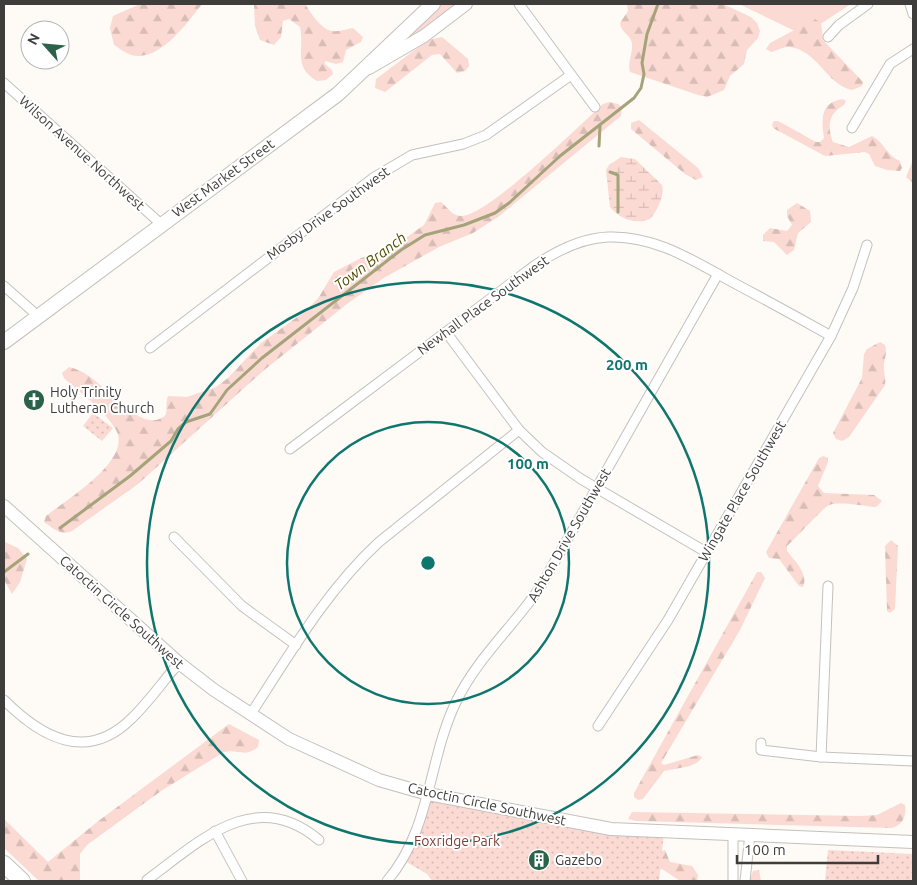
<svg xmlns="http://www.w3.org/2000/svg" width="917" height="885" font-family="Ubuntu,sans-serif">
<style>
.green{fill:#fbdad3}
.forest{fill:url(#forest-firs)}
.wetland{fill:url(#wetland-marsh)}
.park{fill:url(#park-dots)}
.lines{fill:none;stroke-linecap:round;stroke-linejoin:round}
.stream{stroke:#a4a379;stroke-width:3}
.street-casing{stroke:#c4c1bd;stroke-width:11}
.secondary-casing{stroke:#c4c1bd;stroke-width:14}
.primary-casing{stroke:#c4c1bd;stroke-width:16}
.highway-casing{stroke:#c4c1bd;stroke-width:18}
.street{stroke:#fff;stroke-width:9}
.secondary{stroke:#fff;stroke-width:12}
.primary{stroke:#fff;stroke-width:14}
.highway{stroke:#fff;stroke-width:16}
.ring{fill:none;stroke:#0f766e;stroke-width:2.5}
.labels{text-anchor:middle;dominant-baseline:central;stroke-width:4;stroke-linejoin:round;paint-order:stroke}
.street-label{font-size:14px;fill:#3e3d3b;stroke:#fff}
.poi-label{font-size:14px;fill:#3e3d3b;stroke:#fff;text-anchor:start}
.park-label{font-size:14px;fill:#7d3f35;stroke:#fff}
.water-label{font-size:15px;font-style:italic;fill:#524d00;stroke:#fff}
.centre{fill:#0f766e;stroke:#fff;stroke-width:2.5}
.ring-label{font-size:15px;text-anchor:middle;font-weight:bold;fill:#0f766e;stroke:#fff;stroke-width:4;stroke-linejoin:round;paint-order:stroke}
</style>
<defs>
<pattern id="forest-firs" width="22" height="20" patternUnits="userSpaceOnUse" patternTransform="scale(1.25)"><rect width="22" height="20" fill="#fbdad3"/><path d="M5 1l3.5 6h-7zM16 11l3.5 6h-7z" fill="#d8bcb6"/></pattern>
<pattern id="wetland-marsh" width="20" height="14" patternUnits="userSpaceOnUse" patternTransform="scale(1.25)"><rect width="20" height="14" fill="#fbdad3"/><path d="M1 5h8M5 5V1M11 12h8M15 12V8" fill="none" stroke="#d8bcb6"/></pattern>
<pattern id="park-dots" width="8" height="8" patternUnits="userSpaceOnUse" patternTransform="scale(1.25)"><rect width="8" height="8" fill="#fbdad3"/><path d="M2 2h.1M6 6h.1" fill="none" stroke="#d8bcb6" stroke-width="1.8" stroke-linecap="round"/></pattern>
</defs>
<rect width="100%" height="100%" fill="#fefaf6"/>
<g class="green">
<polygon points="441,4 457,4 419,34 394,49"/>
<polygon points="739,4 851,4 808,32 801,34"/>
</g>
<g class="forest">
<path d="M140,4H202C188,22 159,63 131,55C125,53 119,48 114,45L110,28L113,16Z"/>
<path d="M254,4H305C311,13 321,30 333,31C339,32 347,29 353,28L363,37L361,42L346,50L343,62L336,64L325,61V64L332,70L333,74L326,80L317,81C292,66 305,50 300,27L289,19L283,21L281,37L274,45L260,40L255,26Z"/>
<path d="M627,4H723L751,17L757,23L760,31L758,38L747,50L744,64L730,76L724,90L707,97L698,95L630,72C627,63 633,53 632,43C630,34 621,33 620,23L628,11Z"/>
<path d="M815,19L821,23L823,40L863,82L862,86L852,90C827,85 817,50 790,47C784,46 777,51 771,52L766,49L770,43Z"/>
<polygon points="442,37 468,59 469,66 465,71 457,73 440,54 432,55 385,92 375,88 376,79 428,40"/>
<path d="M842,99L846,101C844,107 841,106 837,110C827,119 829,131 833,142L849,147L872,136C884,142 887,156 900,161L902,168L900,171L887,170L875,166L869,154L865,152L825,156L773,128L772,124L774,121H778L816,142H820L824,138C822,121 819,103 842,99Z"/>
<path d="M609,102L618,104L622,108L621,116L498,217L473,233L439,247L382,279L347,304L263,371L138,484L72,531C60,536 53,528 44,522L46,516C66,500 133,460 116,430C105,410 81,394 64,378L62,373L69,367C97,372 127,418 150,420C156,421 160,419 165,416C168,409 165,404 168,396L187,397L216,387L228,378L261,343L307,310L319,297L334,272L361,258L390,249L424,225L435,203L441,202C448,208 452,216 462,216C487,216 580,125 603,104Z"/>
<polygon points="639,120 698,168 703,177 696,180 685,174 631,129 631,123"/>
<polygon points="913,160 913,183 906,177"/>
<polygon points="797,203 810,211 811,222 798,233 794,250 787,255 774,242 763,241 763,235 770,228 787,231 792,225 787,216 787,210"/>
<path d="M880,342L885,345C888,354 883,360 884,369C884,375 886,379 885,385L849,437L842,441L836,439L833,433L862,378L864,354L867,349Z"/>
<path d="M823,456L828,458V462L818,486L824,493L874,495L882,501L876,507C862,506 842,501 829,505C825,506 794,540 787,546V551C794,560 809,574 803,587L799,586L779,559L769,558L766,552L819,458Z"/>
<polygon points="891,540 898,546 895,609 890,613 887,611 885,546"/>
<polygon points="5,542 18,548 27,559 20,582 12,594 4,580"/>
<path d="M757,572H761L765,578L740,630L661,763L664,765L698,755L702,757C697,768 675,768 664,771L643,799L638,800L634,797V793Z"/>
<path d="M229,724L259,740L258,747C245,758 239,749 224,752L161,791L87,845L80,854V881H39L4,848V819L48,862L97,822Z"/>
<path d="M901,803L905,805C907,816 902,826 891,828L636,821L628,819L632,812L861,816L877,815Z"/>
<polygon points="665,850 670,862 692,866 698,875 697,881 680,881 662,869 659,870 658,852"/>
<polygon points="759,870 761,881 749,881 753,871"/>
</g>
<path class="wetland" d="M621,157L635,159L662,185C665,195 657,211 650,219C635,225 620,219 610,207L606,170L609,165Z"/>
<g class="park">
<polygon points="93,413 113,428 102,441 83,426"/>
<polygon points="428,794 664,832 659,881 432,881 427,874 403,860"/>
<polygon points="828,850 913,854 913,881 825,881"/>
</g>
<g class="lines">
<g class="stream">
<polyline points="599,146 600,126"/>
<polyline points="610,172 618,175 618,212"/>
<polyline points="60,528 130,476 171,441 178,429 186,422 210,414 227,390 262,358 401,250 425,235 464,225 495,213 509,203 560,156 634,98 641,88 644,74 642,63 647,34 658,4"/>
<polyline points="4,572 28,554"/>
</g>
<g class="street-casing">
<g id="street">
<polyline points="519,4 595,107"/>
<polyline points="910,4 913,14"/>
<polyline points="828,37 839,25 868,4"/>
<polyline points="4,83 161,224"/>
<polyline points="852,128 890,64 913,49"/>
<polyline points="4,286 38,316"/>
<polyline points="446,332 519,430 542,452 581,479 706,552"/>
<polyline points="150,348 373,178 412,155 463,144 486,135 571,75"/>
<path d="M290,449L534,266C556,251 581,238 608,237C655,235 694,261 734,283C766,300 799,318 831,336"/>
<polyline points="174,537 242,606 296,645"/>
<path d="M4,700C41,737 86,763 131,719C149,702 163,681 179,663"/>
<path d="M250,715C290,654 326,591 379,542L519,430"/>
<polyline points="598,726 668,620 831,336 853,288 867,245"/>
<polyline points="761,743 761,750 821,757 913,761"/>
<polyline points="821,757 828,586"/>
<polyline points="215,831 242,881"/>
<polyline points="733,834 733,881"/>
<path d="M147,880C200,841 255,786 319,840"/>
<path d="M387,881C431,830 428,760 456,702C477,658 514,626 541,586L718,274"/>
<polyline points="745,881 750,834"/>
</g>
</g>
<g class="secondary-casing">
<g id="secondary">
<polyline points="369,68 424,36 466,4"/>
<polyline points="4,506 179,663 214,690 289,739 379,780 428,794 611,829 913,842"/>
</g>
</g>
<g class="primary-casing">
<polyline id="primary" points="4,342 338,94 433,4"/>
</g>
<g class="highway-casing">
<polyline id="highway" points="4,864 22,881"/>
</g>
<use href="#street" class="street"/>
<use href="#secondary" class="secondary"/>
<use href="#primary" class="primary"/>
<use href="#highway" class="highway"/>
</g>
<g class="ring">
<circle cx="428" cy="563" r="141"/>
<circle cx="428" cy="563" r="281"/>
</g>
<defs>
<g id="church-disc" transform="scale(1.125)"><circle r="9.5" fill="#2a624a" stroke="#fff"/><path d="M-1.2-6h2.4v3.5h3.3v2.4h-3.3V6h-2.4V-.1h-3.3v-2.4h3.3Z" fill="#fff"/></g>
<g id="building-disc" transform="scale(1.125)"><circle r="9.5" fill="#2a624a" stroke="#fff"/><path d="M-4-6H4V6H1V3H-1V6H-4ZM-2.5-4.3h1.7v1.8h-1.7ZM.8-4.3h1.7v1.8H.8ZM-2.5-1h1.7V.8h-1.7ZM.8-1h1.7V.8H.8Z" fill="#fff"/></g>
</defs>
<g fill-rule="evenodd">
<use href="#church-disc" x="34" y="400"/>
<use href="#building-disc" x="539" y="860"/>
</g>
<g class="labels">
<g class="street-label">
<text transform="translate(82 153) rotate(42)">Wilson Avenue Northwest</text>
<text transform="translate(223 178) rotate(-36)">West Market Street</text>
<text transform="translate(328 213) rotate(-36)">Mosby Drive Southwest</text>
<text transform="translate(483 305) rotate(-36)">Newhall Place Southwest</text>
<text transform="translate(742 491) rotate(-60)">Wingate Place Southwest</text>
<text transform="translate(569 535) rotate(-60)">Ashton Drive Southwest</text>
<text transform="translate(122 612) rotate(42)">Catoctin Circle Southwest</text>
<text transform="translate(487 804) rotate(12)">Catoctin Circle Southwest</text>
</g>
<g class="poi-label">
<text x="50" y="392">Holy Trinity<tspan x="50" dy="16">Lutheran Church</tspan></text>
<text x="555" y="860">Gazebo</text>
</g>
<g class="park-label">
<text x="457" y="841">Foxridge Park</text>
</g>
<g class="water-label">
<text transform="translate(370 261) rotate(-37)">Town Branch</text>
</g>
</g>
<circle cx="428" cy="563" r="8" class="centre"/>
<g class="ring-label">
<text x="627" y="370">200 m</text>
<text x="528" y="469">100 m</text>
</g>
<rect width="917" height="885" fill="none" stroke="#3e3d3b" stroke-width="10"/>
<g transform="translate(45 45) rotate(297)"><circle r="24" fill="#ffffff" stroke="#b2b1b1"/>
<path d="M0-4L9 19L0 12L-9 19Z" fill="#2a624a"/>
<text y="-8" font-size="14" font-weight="bold" text-anchor="middle" fill="#3e3d3b">N</text>
</g>
<path d="M737 855v8h141v-8" fill="none" stroke="#3e3d3b" stroke-width="2.5"/>
<text x="744" y="855" font-size="15" fill="#3e3d3b" stroke="#ffffff" stroke-width="4" paint-order="stroke">100 m</text>
</svg>
